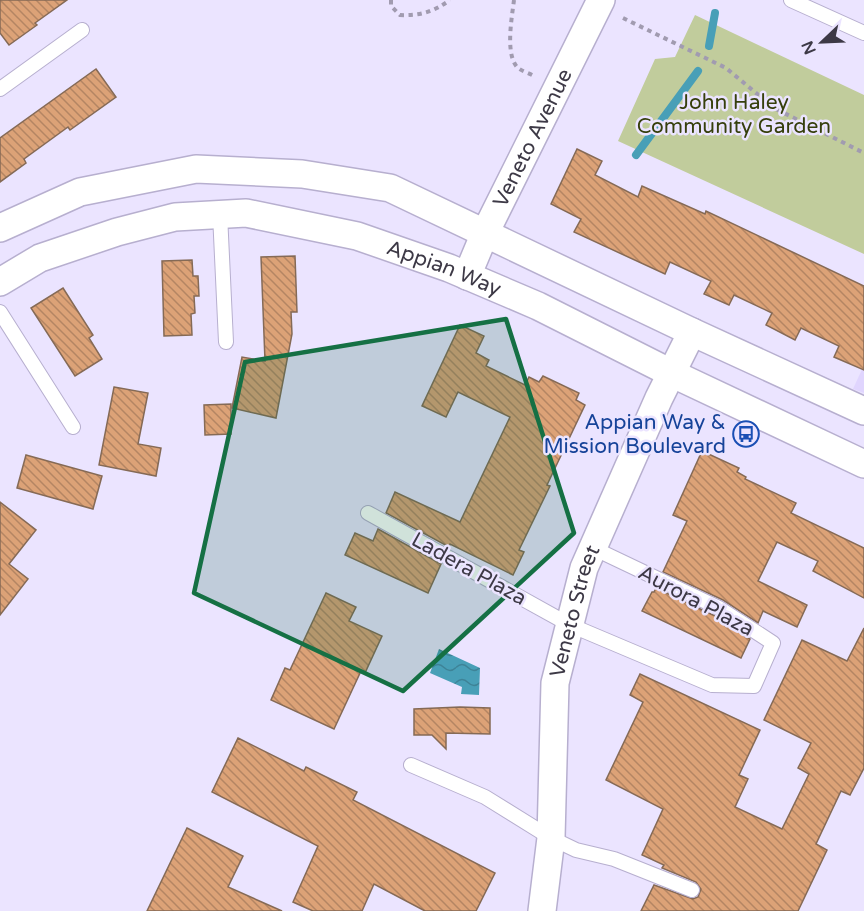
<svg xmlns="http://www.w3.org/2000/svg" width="864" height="911" font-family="'Varela Round',sans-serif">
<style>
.built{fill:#e0d5fe}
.garden{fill:#c1cc9c}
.water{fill:url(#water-waves)}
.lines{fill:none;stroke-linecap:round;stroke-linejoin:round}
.stream{stroke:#489fb7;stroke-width:8}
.building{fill:url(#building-back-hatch);stroke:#856a56;stroke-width:1.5}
.lane-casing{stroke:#b7afcf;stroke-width:16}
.street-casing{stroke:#b7afcf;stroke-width:30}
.path{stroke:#a19bb0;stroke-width:4;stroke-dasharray:4.5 4.5;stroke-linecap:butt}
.lane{stroke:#fff;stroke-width:14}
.street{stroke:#fff;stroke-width:27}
.marked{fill:#157044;fill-opacity:0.2;stroke:#157044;stroke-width:4.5;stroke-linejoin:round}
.labels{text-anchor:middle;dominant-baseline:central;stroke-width:5;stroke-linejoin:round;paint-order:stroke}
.park-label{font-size:21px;fill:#363f0c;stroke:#ebe4ff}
.street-label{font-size:21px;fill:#3d3946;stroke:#ebe4ff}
.transit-label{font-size:21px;fill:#164399;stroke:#ebe4ff;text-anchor:end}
</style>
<defs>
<pattern id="water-waves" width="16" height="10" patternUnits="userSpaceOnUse" patternTransform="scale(1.5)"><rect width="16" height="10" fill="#489fb7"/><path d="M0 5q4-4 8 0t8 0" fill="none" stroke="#3d8397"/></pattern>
<pattern id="building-back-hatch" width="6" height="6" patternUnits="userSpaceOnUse" patternTransform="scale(1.5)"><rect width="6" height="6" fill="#dca277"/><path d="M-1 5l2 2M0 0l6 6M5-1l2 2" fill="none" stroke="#b48563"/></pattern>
</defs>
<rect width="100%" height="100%" fill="#ebe4ff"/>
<polygon class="built" points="864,365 864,393 853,389"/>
<polygon class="garden" points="695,15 864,95 864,254 618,141 655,59 675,57"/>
<polygon class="water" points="439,649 480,668 479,695 461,694 462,687 430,673"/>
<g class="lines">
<g class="stream">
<polyline points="709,46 715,13"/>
<polyline points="636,155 698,71"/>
</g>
</g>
<g class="building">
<polygon points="0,0 67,0 35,23 37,25 9,45 0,33"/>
<polygon points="96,69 116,97 70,130 68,127 24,159 26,163 0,182 0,138"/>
<polygon points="577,149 602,161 595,175 638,197 642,186 705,214 706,211 864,286 864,370 834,357 839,346 801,328 795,340 766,325 772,313 734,295 729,305 704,294 711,281 670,262 665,274 574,232 581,219 551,204"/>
<polygon points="295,256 297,312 291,312 292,334 276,418 232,408 242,357 265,361 261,257"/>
<polygon points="192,260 193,276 198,276 199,296 194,296 195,313 191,314 192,335 164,336 162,261"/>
<polygon points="63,288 93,335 89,338 102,359 75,376 31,308"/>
<polygon points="460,325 484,336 476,353 489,360 486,366 525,385 529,377 539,382 543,376 579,393 576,400 585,405 547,485 550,486 519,550 524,552 513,575 450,544 449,547 386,513 395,492 460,522 510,417 458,392 446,417 422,406"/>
<polygon points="114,387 148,393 138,444 161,448 156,476 99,465"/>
<polygon points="231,404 231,434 205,435 204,405"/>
<polygon points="702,451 739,468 737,472 746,477 745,479 796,503 791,513 864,548 864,598 813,571 818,561 777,542 758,581 807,605 797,627 763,611 758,623 723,600 663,572 687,521 673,515"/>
<polygon points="26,455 102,476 93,509 17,488"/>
<polygon points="0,502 36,530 9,564 28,579 0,615"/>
<polygon points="378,529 441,564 428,593 345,555 355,533 373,541"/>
<polygon points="656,588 715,616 750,639 741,658 642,611 652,592 654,592"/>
<polygon points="326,593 356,607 349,621 382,636 365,673 361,671 334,729 271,700 285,668 290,670"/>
<polygon points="864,628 864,768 850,795 841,791 816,844 827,850 798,911 641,911 654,885 693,899 698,897 701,889 696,882 662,868 664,865 642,855 663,809 606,780 643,702 630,695 640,674 760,730 739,775 748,779 735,807 782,829 809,774 798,768 811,743 764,720 802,640 847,661"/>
<polygon points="460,707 490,708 490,734 446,733 446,749 432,735 414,735 414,709"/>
<polygon points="238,738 304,771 306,767 357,792 353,800 495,873 476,911 425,911 374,884 362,911 313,911 293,902 318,846 212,792"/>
<polygon points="187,828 243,856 228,887 282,911 147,911"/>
</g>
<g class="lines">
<g class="lane-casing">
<g id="lane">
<polyline points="791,0 864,33"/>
<polyline points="0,89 82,30"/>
<polyline points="220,214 226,342"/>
<polyline points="0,312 73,427"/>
<polyline points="368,513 570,625 712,685 754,686 773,643 719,608 593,548"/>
<polyline points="411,765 485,797 551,838 576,850 614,859 692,890"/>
</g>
</g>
<g class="street-casing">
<g id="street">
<polyline points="0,228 80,192 196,169 302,174 390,188 692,332 864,411"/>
<path id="s1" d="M467,276L485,233L601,0"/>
<path id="s2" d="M0,282L40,258L117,232L175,217L246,213L357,236L449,268L538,306L671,373L864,464"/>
<path id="s3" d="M542,911L551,838L555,683L584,568L659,398L692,332"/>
</g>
</g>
<g class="path">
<path d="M391,0V6L400,15C420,16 433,12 450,0"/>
<path d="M514,0C512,17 505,53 517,67C521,71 529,73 534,76"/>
<polyline points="623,18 726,68 774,108 864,153"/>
</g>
<use href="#lane" class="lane"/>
<use href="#street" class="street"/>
</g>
<path class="marked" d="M506,319L574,533L403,691L194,593L245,362Z"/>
<defs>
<g id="bus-ring" transform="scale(1.35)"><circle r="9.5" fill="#ebe4ff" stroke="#1a4fb4" stroke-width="1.5"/><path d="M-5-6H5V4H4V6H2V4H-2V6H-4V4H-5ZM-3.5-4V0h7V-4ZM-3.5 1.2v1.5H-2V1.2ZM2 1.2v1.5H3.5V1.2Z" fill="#1a4fb4"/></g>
</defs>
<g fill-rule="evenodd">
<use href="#bus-ring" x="746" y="434"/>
</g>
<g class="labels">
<g class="park-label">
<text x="734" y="102">John Haley<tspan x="734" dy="24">Community Garden</tspan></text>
</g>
<g class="street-label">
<text stroke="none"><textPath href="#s1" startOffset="153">Veneto Avenue</textPath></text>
<text stroke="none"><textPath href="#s2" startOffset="465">Appian Way</textPath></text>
<text transform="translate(469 569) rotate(29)">Ladera Plaza</text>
<text transform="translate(696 601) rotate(28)">Aurora Plaza</text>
<text stroke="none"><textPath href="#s3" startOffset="303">Veneto Street</textPath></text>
</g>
<g class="transit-label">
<text x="726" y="422">Appian Way &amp;<tspan x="726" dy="24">Mission Boulevard</tspan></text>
</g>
</g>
<g transform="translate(822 42) rotate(247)" stroke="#ebe4ff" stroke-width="4.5" paint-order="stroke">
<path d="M0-4.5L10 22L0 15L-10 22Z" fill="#3d3946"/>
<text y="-9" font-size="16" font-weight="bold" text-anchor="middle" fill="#3d3946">N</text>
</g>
</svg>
